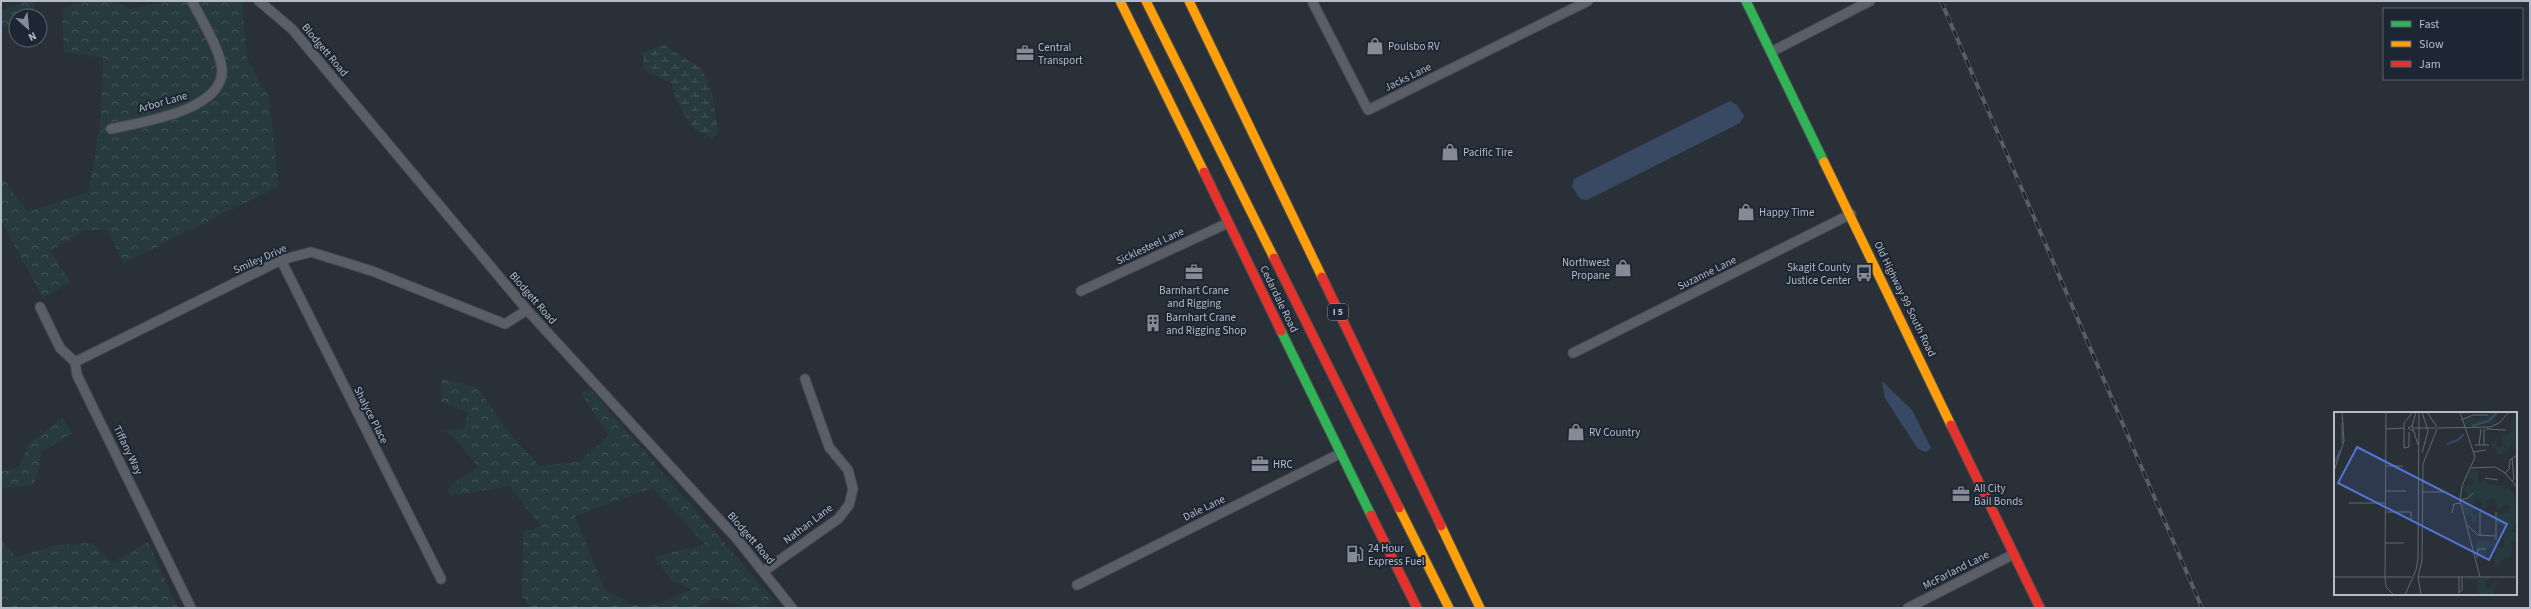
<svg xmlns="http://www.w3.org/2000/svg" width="2531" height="609" font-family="'Source Sans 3',sans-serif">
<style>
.forest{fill:url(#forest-crowns);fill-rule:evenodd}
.wetland{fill:url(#wetland-marsh)}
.water{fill:#384963}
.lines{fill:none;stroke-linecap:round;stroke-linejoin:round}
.street-casing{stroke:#484c53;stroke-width:11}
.fast-casing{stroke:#484c53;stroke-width:11}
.slow-casing{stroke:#484c53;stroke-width:11}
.jam-casing{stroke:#484c53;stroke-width:11}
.street{stroke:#5a5e66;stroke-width:9}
.fast{stroke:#30b455;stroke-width:9}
.slow{stroke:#ff9f0a;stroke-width:9}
.jam{stroke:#e5322d;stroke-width:9}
.rail-casing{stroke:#595d64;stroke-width:4}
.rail{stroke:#1d2633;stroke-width:2.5;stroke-dasharray:8;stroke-linecap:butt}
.labels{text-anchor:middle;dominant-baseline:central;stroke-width:4;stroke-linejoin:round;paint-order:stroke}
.shield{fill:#1d2633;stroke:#878f9c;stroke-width:1}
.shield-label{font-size:10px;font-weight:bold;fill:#b4bcc9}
.poi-label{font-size:11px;fill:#b4bcc9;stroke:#1d2633;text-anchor:start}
.street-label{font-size:11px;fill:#b4bcc9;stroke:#1d2633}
.inset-river{fill:none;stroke:#384963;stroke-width:2}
.inset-road{fill:none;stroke:#616872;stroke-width:1}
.view{fill:#5274d3;fill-opacity:0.15;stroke:#5274d3;stroke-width:2}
.inset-edge{fill:none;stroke:#b4bcc9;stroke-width:2}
</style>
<defs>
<pattern id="forest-crowns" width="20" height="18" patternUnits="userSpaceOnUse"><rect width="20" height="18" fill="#273a3e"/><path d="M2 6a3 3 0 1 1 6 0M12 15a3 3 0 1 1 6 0" fill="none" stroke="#445559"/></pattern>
<pattern id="wetland-marsh" width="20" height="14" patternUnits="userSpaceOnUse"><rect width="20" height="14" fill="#273a3e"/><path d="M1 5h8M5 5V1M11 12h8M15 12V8" fill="none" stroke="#445559"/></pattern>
</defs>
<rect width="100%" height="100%" fill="#2a3038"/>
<g class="forest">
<polygon points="24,1 35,1 34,15 16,16 16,23 1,29 1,11"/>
<path d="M85,1H114L132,9L167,1L242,2L247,59L269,97L279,186L124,263L107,230H85L51,251L70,282L43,298L1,220V176L28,212L88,192C98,147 103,104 103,58L64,52L62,9Z"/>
<path d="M442,378L478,388L510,434L539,466L578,462L609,436L581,393L590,389L774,600L762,608H753L715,599L693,608H530L522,596L523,531L542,527L509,486L451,496L447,488L478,467L460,444L444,430L464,429L468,412L441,402ZM652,488L705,544L654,557L672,581L692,589L662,603L631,605L604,588L575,516Z"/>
<polygon points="62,418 73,433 41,452 39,469 33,485 1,488 1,472 19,467 28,445"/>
<polygon points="1,540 16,557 57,545 92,543 112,563 148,542 178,608 1,608"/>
</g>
<polygon class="wetland" points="662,44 702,69 712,93 718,132 712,138 695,130 679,106 671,83 644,70 643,53"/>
<g class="water">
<polygon points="1730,101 1737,105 1744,116 1740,123 1587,200 1580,199 1572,186 1574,179"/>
<polygon points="1882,381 1912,410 1931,448 1926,452 1918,449 1885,398"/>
</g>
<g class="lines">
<g class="street-casing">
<g id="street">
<polyline points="259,1 292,29 527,310 737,539 792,608"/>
<polyline points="1313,3 1368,110 1588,1"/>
<polyline points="1771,52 1870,1"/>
<path d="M111,129C141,122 223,111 222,70C222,53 200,17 192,1"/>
<polyline points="281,260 441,579"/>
<polyline points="1081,291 1228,223"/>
<polyline points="40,307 60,348 75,362 77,375 191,608"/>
<polyline points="1573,353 1851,214"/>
<polyline points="75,362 281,260 311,252 372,271 505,324 527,310"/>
<polyline points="764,571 838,519 849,505 853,489 848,470 829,447 805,379"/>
<polyline points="1077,585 1341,453"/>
<polyline points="1908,608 2014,554"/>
</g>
</g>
<g class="fast-casing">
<g id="fast">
<polyline points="1746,1 1824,162"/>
<polyline points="1281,331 1371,515"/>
</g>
</g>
<g class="slow-casing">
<g id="slow">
<polyline points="1120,1 1204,172"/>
<polyline points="1146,1 1274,258"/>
<polyline points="1189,1 1322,277"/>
<polyline points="1824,162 1951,425"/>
<polyline points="1399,508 1449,608"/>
<polyline points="1441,526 1480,608"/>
</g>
</g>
<g class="jam-casing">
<g id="jam">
<polyline points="1204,172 1281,331"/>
<polyline points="1274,258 1399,508"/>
<polyline points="1322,277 1441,526"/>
<polyline points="1951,425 2040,608"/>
<polyline points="1371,515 1417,608"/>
</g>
</g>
<use href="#street" class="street"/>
<use href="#fast" class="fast"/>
<use href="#slow" class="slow"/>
<use href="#jam" class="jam"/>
<g class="rail-casing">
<polyline id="rail" points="1941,1 2202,608"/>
</g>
<use href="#rail" class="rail"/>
</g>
<defs>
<g id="shop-bare" transform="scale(1.38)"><path d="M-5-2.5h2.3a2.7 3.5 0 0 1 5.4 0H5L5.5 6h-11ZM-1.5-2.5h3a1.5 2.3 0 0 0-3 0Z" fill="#848b96" stroke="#1d2633" stroke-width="2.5" paint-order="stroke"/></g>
<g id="office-bare" transform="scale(1.38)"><path d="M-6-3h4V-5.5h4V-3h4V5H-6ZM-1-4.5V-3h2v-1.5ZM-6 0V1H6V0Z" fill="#848b96" stroke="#1d2633" stroke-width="2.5" paint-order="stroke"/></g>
<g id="bus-bare" transform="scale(1.38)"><path d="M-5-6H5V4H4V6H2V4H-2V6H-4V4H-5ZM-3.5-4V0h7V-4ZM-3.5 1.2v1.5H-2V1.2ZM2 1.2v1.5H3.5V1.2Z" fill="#848b96" stroke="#1d2633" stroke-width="2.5" paint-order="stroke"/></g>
<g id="building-bare" transform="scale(1.38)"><path d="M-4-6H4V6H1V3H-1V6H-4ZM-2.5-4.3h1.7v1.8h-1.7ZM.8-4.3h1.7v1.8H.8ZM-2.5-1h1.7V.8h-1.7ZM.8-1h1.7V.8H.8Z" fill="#848b96" stroke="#1d2633" stroke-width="2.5" paint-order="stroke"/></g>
<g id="fuel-bare" transform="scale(1.38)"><path d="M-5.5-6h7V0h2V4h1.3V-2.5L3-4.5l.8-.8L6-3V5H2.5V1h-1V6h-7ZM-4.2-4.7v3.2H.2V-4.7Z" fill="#848b96" stroke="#1d2633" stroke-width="2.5" paint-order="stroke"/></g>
</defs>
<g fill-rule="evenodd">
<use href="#shop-bare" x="1375" y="46"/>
<use href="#office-bare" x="1025" y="53"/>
<use href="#shop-bare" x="1450" y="152"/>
<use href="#shop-bare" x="1746" y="212"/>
<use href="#shop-bare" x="1623" y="268"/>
<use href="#office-bare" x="1194" y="272"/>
<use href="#bus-bare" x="1864" y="273"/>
<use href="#building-bare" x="1153" y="323"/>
<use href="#shop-bare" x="1576" y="432"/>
<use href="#office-bare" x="1260" y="464"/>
<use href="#office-bare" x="1961" y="494"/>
<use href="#fuel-bare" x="1355" y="554"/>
</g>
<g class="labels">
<rect class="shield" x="1328" y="304" width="20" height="16" rx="3"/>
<g class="shield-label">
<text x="1338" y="312">I 5</text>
</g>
<g class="poi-label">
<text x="1388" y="46">Poulsbo RV</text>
<text x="1038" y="47">Central<tspan x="1038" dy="13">Transport</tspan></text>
<text x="1463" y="152">Pacific Tire</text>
<text x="1759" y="212">Happy Time</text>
<text x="1610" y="262" text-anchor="end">Northwest<tspan x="1610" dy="13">Propane</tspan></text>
<text x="1851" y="267" text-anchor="end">Skagit County<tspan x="1851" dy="13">Justice Center</tspan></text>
<text x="1194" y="290" text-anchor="middle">Barnhart Crane<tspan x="1194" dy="13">and Rigging</tspan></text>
<text x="1166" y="317">Barnhart Crane<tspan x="1166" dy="13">and Rigging Shop</tspan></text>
<text x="1589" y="432">RV Country</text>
<text x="1273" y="464">HRC</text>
<text x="1974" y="488">All City<tspan x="1974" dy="13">Bail Bonds</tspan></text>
<text x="1368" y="548">24 Hour<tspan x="1368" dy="13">Express Fuel</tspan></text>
</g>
<g class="street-label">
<text transform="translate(325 50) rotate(50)">Blodgett Road</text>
<text transform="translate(1408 77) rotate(-26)">Jacks Lane</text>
<text transform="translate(163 102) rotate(-16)">Arbor Lane</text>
<text transform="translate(1150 246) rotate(-25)">Sicklesteel Lane</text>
<text transform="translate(260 259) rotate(-24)">Smiley Drive</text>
<text transform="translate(1707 273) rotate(-26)">Suzanne Lane</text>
<text transform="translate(533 298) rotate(49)">Blodgett Road</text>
<text transform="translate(1279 299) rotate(64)">Cedardale Road</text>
<text transform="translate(1905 299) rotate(64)">Old Highway 99 South Road</text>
<text transform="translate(371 415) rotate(63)">Shalyce Place</text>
<text transform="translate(128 450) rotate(64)">Tiffany Way</text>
<text transform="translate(1204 508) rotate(-26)">Dale Lane</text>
<text transform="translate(808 524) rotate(-37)">Nathan Lane</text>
<text transform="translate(751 538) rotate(49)">Blodgett Road</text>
<text transform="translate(1956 570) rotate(-27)">McFarland Lane</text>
</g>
</g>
<g transform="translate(2334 412)">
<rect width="183" height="183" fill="#2a3038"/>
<path d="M158,0H162L163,4L160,12L130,13V8L137,5L145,7L147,3L150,6ZM182,0L183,38L177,33L171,41L165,43L162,37L157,36V32L162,28L163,34L168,35V24L170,21L172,24L178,18L179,14L176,13ZM139,55V58L144,59V70L147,72L149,67L151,71L152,67L153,72L167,74L173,79L172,74L183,87V112L180,113L182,117L178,118L183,122V130L177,129L178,141L174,146L167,148L164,154H161V147H153L161,144L160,134L153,136L151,146L142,144V134L144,128L155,129L157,132L161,129V135H170L169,120H164L172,119L173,116L162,111L163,101H173L176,94L171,92L163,98V93L159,85L152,90L147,86L151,90L154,91L161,92H162L154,93L147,99V94L151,93L142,86L138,93L142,95L139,100L143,105L141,111L138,110L137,104L132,103V107L127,89L132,91L135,88L128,74L140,72L139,67L133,66ZM154,165L155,169L150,167L152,175H157L156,171L161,172V168L164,172L160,175V183L143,182L144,168H134V166Z" fill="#273a3e"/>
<path class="inset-river" d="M8,11V31M138,14L154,9L164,0M113,32L124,28L130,22M1,50L6,38"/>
<path class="inset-road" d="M52,0L51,165L52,175L59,182M93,0L103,15M126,0L141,45L128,74L126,88L146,165M127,8L139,3H154M78,13L84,33M79,16H102M103,16L156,15L165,11L175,0M52,17L70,16M152,17L172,18M79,19L74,16L78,14L82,0M75,20V35L70,36V11L79,0M141,33H155M145,33L147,17M150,33V17M139,40L152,38M88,41L94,19L88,0M52,54H69M137,56L161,55L171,61L183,75M0,59L10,29L8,0M171,61L175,57L176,48L183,43M151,66L164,68M178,69L180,67L178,46M51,79H72M89,80H109M126,88L134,86L139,81M15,91H51M51,100H77V108M162,100V128M118,101L120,92L127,91M133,113L144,123L161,124M146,124V100M51,131H70M143,146L144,137H152M0,165H77M84,165H183M125,165V183M125,180L128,178V165M71,183L82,158L84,147L85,0M87,183L84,165L88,148L89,52L103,17"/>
<path class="view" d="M23,35L173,112L155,148L4,71Z"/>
<rect width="183" height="183" class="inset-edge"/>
</g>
<rect width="2531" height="609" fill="none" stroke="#b4bcc9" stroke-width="4"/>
<rect x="2383" y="8" width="140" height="72" fill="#1d2633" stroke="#59626f"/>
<rect x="2391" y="21" width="20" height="6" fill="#30b455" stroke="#59626f"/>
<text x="2419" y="28" font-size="12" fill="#b4bcc9">Fast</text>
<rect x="2391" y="41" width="20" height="6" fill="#ff9f0a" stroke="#59626f"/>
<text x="2419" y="48" font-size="12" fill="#b4bcc9">Slow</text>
<rect x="2391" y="61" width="20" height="6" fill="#e5322d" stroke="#59626f"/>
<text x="2419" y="68" font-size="12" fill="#b4bcc9">Jam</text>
<g transform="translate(28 28) rotate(153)"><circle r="19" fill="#1d2633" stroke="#59626f"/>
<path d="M0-3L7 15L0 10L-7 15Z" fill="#848b96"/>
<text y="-6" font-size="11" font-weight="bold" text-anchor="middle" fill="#b4bcc9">N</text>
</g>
</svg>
